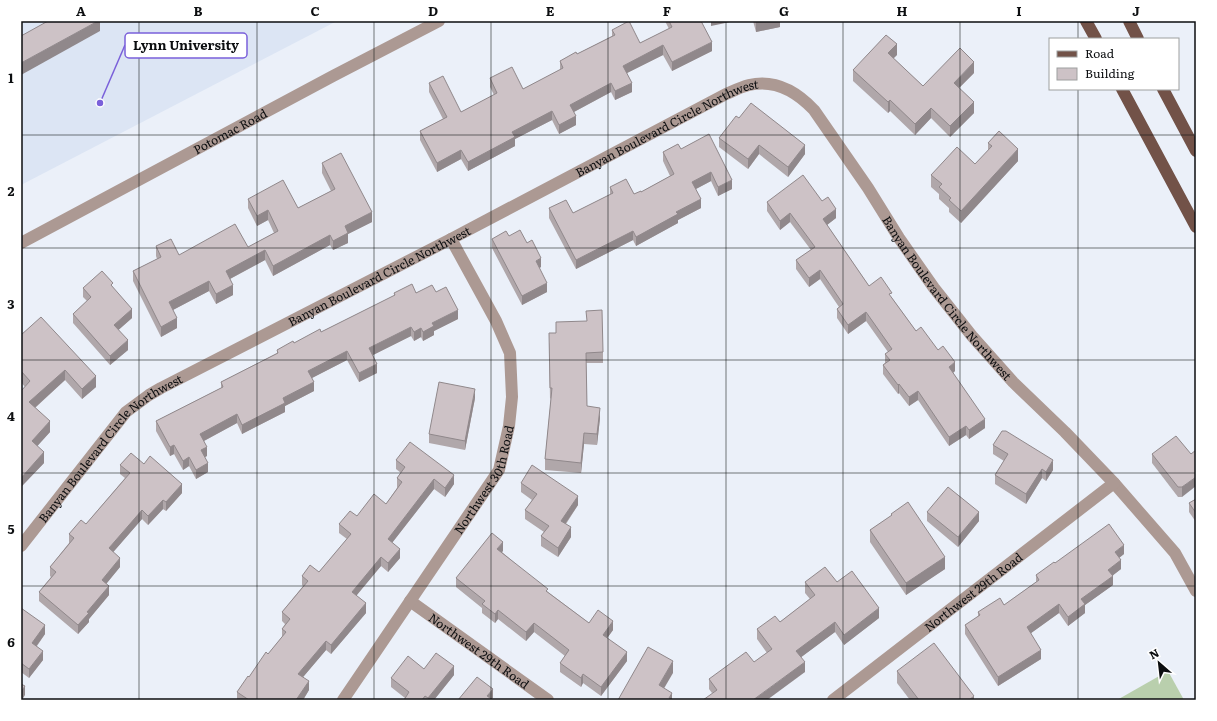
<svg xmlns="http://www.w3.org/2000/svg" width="1217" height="721" font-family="Literata,serif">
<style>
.built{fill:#dce5f4}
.green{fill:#b9cfad}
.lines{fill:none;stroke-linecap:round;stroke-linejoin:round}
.minor{stroke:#ac9993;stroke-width:12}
.major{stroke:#725248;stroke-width:12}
.wall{fill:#b0a7aa}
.shaded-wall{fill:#90888b}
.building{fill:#cdc2c6;stroke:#90888b}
.grid{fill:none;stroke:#0c0e10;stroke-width:1;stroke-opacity:0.55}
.labels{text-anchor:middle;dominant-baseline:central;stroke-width:3;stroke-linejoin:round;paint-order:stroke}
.street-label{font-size:12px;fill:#0c0e10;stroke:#fff}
.leader{fill:none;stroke:#7a60da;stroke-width:1.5}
.callout-dot{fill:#7a60da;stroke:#fff;stroke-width:1.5}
.callout{fill:#fff;stroke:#7a60da;stroke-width:1.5}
.callout-label{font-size:13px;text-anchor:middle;font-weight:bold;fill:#0c0e10}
.neatline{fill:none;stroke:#0c0e10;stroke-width:1.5}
.grid-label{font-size:13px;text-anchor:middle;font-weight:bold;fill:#0c0e10}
</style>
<rect width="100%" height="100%" fill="#ebf0f9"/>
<polygon class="built" points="21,21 337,21 21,185"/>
<polygon class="green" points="1168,671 1184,700 1117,700"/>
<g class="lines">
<g class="minor">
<path id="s1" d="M21,243L333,76L439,21"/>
<path id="s2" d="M21,546L126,412L149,395L161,388L451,239L726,94C733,91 741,87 749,85C775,79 797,92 814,110L868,188L899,238L934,288L972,336L1013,382L1065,432L1114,483L1175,553L1196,591"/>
<path id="s3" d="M410,601L548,700"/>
<path id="s4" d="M343,700L499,470L509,426L512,397L510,353L496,321L451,239"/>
<path id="s5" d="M833,700L1114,483"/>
</g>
<g class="major">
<polyline points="1086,21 1096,39"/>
<polyline points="1129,21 1138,39"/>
<polyline points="1122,89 1196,227"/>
<polyline points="1163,89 1196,151"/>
</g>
</g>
<g class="wall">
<polygon points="665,21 701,21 712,51 672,71 663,55 627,73 632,92 615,100 611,92 574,112 576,125 559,134 552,120 515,139 515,146 468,171 461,159 437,172 420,140 420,131 443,119 429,92 429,83 461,112 494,95 490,87 490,78 523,89 560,70 560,61 577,54 612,36 612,30 640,43 669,29"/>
<polygon points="753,21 780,21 780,27 756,32"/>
<polygon points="897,55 893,58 923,86 974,73 959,88 974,113 950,137 931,118 915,135 890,111 888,113 853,81 853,70"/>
<polygon points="739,118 805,154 788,177 759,154 748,169 719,147 719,138"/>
<polygon points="988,143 1018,161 961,223 949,212 949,208 939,199 939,194 931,187 931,175 975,164 988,151"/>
<polygon points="681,149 732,189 718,196 711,181 696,189 701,208 678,220 678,223 636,246 633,240 576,269 549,218 549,208 573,213 610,195 610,187 634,194 641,192 670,176 663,161 663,152"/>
<polygon points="322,163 372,222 348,234 348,243 333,250 330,245 273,276 265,260 230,279 233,295 216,304 209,291 173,310 177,328 161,337 133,281 133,271 157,259 156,256 156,246 179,255 248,247 274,233 268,220 257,226 248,208 248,199 298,208 331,191 322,173"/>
<polygon points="822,201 836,218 827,225 869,286 892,298 916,331 938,350 955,371 953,373 985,428 969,439 966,435 949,446 918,400 909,406 899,393 898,394 883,374 883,365 885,363 885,354 888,352 866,321 848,334 837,318 837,309 839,307 820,279 809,287 796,269 796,260 811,250 790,222 780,230 767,211 767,202"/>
<polygon points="509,236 527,243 541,267 539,268 547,292 522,305 492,248 492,239"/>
<polygon points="83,288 113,288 132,318 118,330 128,350 110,365 73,323 73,314 87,301 83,297"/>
<polygon points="436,292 458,319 434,331 434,335 423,341 421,337 414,341 411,336 373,355 377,373 359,382 347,360 312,378 314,391 285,406 285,412 242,434 237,423 204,441 207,456 205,457 208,472 196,479 189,466 183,470 174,454 170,456 156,431 156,421 221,388 221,382 277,353 277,350 321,332 394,296 394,293"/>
<polygon points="556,322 603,352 603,363 586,363 587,406 600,418 597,445 584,444 581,473 545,470 545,459 551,398 550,399 549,344 556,333"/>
<polygon points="21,335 96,387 82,399 65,380 35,408 50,432 37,446 44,463 22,486 22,489 21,491 25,387 21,382"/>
<polygon points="475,398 465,450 429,443 429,434"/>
<polygon points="993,445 1053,470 1046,481 1042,478 1026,504 995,484 995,475 1004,461 993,454"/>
<polygon points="1152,454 1191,454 1182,497 1178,497 1152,463"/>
<polygon points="396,460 454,484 445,497 434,489 392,543 400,558 388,572 381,566 356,595 366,613 331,654 326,650 303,677 309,690 303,700 237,700 237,692 282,637 282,629 285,624 282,621 282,612 303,586 302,585 302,576 319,572 347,539 339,533 339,524 386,504 397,488 397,478 401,473 396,469"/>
<polygon points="144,464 182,493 166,511 163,509 148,525 142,519 113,552 120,567 106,584 109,595 89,619 89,622 78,634 39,601 39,592 51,577 50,576 50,567 69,543 69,534 86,524 125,478 120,474 120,465"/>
<polygon points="521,483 578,505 566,524 571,537 558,557 541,546 541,536 544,532 525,519 525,510 532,500 521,492"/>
<polygon points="1196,499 1196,522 1189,512 1189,503"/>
<polygon points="927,512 979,521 958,547 927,521"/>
<polygon points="891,514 945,569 906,595 870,542 870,530 891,516"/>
<polygon points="503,551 502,552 548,592 589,623 613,630 607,638 627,661 601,696 583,683 581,687 560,672 560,663 565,656 534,632 526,641 498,619 495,623 482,613 482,608 456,587 456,578"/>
<polygon points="1124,554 1119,558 1121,569 1112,576 1113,585 1085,605 1085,613 1068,626 1059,613 1031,633 1041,659 998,686 965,634 965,625 978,617 978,612 1004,605 1036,582 1036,575 1055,563"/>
<polygon points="805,582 837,582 879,618 844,645 835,632 801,657 805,672 712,693 709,689 709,679 754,662 767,653 757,639 757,629 780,622 810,599 805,593"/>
<polygon points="21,608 45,634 37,646 43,660 29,678 21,672"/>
<polygon points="424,669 454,675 434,700 404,700 405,698 391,687 391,678"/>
<polygon points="897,671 974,700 910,700 897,683"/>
</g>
<g class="shaded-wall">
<polygon points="98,21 100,21 100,31 21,75 21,63"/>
<polygon points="711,21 735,21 711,26"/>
<polygon points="756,21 780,21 780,27 756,32"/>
<polygon points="712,42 712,51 672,71 672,62"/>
<polygon points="897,44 897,55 888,64 888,53"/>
<polygon points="663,45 663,55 623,75 623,66"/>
<polygon points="974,62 974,73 954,93 954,83"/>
<polygon points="611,83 611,92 570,114 570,105"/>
<polygon points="632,83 632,92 615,100 615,91"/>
<polygon points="890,100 890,111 888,113 888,102"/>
<polygon points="974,102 974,113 950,137 950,126"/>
<polygon points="931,108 931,118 915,135 915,124"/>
<polygon points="552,111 552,120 515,139 515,146 468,171 468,162 512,132"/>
<polygon points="576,116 576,125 559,134 559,125"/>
<polygon points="759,145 759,154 748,169 748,159"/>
<polygon points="805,145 805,154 788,177 788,167"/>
<polygon points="1018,149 1018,161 961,223 961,211"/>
<polygon points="461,150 461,159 437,172 437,163"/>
<polygon points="711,172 711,181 692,191 692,182"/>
<polygon points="732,180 732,189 718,196 718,187"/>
<polygon points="701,199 701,208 678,220 678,223 636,246 636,237 676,212"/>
<polygon points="836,209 836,218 823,228 823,219"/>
<polygon points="268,210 268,220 257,226 257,216"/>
<polygon points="372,212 372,222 348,234 348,243 333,250 333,241 345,226"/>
<polygon points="790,213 790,222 780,230 780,221"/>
<polygon points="633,231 633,240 576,269 576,260"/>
<polygon points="330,235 330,245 273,276 273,266"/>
<polygon points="265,250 265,260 226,281 226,271"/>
<polygon points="541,258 541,267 536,270 536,261"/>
<polygon points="820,270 820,279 809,287 809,278"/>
<polygon points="209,281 209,291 169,312 169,302"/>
<polygon points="547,283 547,292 522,305 522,296"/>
<polygon points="233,285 233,295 216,304 216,294"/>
<polygon points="132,309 132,318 114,334 114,325"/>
<polygon points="458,310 458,319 434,331 434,335 423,341 423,332 432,323"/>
<polygon points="866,312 866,321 848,334 848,325"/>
<polygon points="177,318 177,328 161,337 161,327"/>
<polygon points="411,327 411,336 369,357 369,348"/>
<polygon points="421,328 421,337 414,341 414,332"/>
<polygon points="128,340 128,350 110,365 110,356"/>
<polygon points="347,351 347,360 308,380 308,371"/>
<polygon points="955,362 955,371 949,376 949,367"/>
<polygon points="377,364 377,373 359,382 359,373"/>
<polygon points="65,370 65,380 29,413 29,402"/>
<polygon points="96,376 96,387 82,399 82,389"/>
<polygon points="314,382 314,391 285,406 285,412 242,434 242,425 283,398"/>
<polygon points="899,384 899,393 898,394 898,385"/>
<polygon points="475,389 475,398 465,450 465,441"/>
<polygon points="918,391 918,400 909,406 909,397"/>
<polygon points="600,408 600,418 597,445 597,434"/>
<polygon points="237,414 237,423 200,443 200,434"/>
<polygon points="985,419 985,428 969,439 969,430"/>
<polygon points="50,421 50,432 32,452 32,441"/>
<polygon points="966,426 966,435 949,446 949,437"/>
<polygon points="584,433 584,444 581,473 581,463"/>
<polygon points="174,445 174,454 170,456 170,447"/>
<polygon points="207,447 207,456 201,459 201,450"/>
<polygon points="44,452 44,463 22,486 22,489 21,491 21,478"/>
<polygon points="189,457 189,466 183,470 183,461"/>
<polygon points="1053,460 1053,470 1046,481 1046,472"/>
<polygon points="208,463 208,472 196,479 196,470"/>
<polygon points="1042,469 1042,478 1026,504 1026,494"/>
<polygon points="454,475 454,484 445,497 445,488"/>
<polygon points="1196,477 1196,486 1182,497 1182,487"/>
<polygon points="434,479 434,489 388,548 388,539"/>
<polygon points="182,484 182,493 166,511 166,502"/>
<polygon points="578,496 578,505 561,530 561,521"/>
<polygon points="163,500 163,509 148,525 148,516"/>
<polygon points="142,510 142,519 109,557 109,548"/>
<polygon points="979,512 979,521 958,547 958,537"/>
<polygon points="571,527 571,537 558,557 558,548"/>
<polygon points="503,542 503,551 497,558 497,549"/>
<polygon points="1124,545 1124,554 1115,561 1115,552"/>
<polygon points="400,549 400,558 388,572 388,563"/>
<polygon points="381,557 381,566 352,601 352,592"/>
<polygon points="945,557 945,569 906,595 906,583"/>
<polygon points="120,558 120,567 102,589 102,580"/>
<polygon points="1121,560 1121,569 1108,579 1108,570"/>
<polygon points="1113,576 1113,585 1085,605 1085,613 1068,626 1068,617 1081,599"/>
<polygon points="109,586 109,595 89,619 89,622 78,634 78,625 87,612"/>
<polygon points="366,603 366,613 331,654 331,645"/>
<polygon points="1059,604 1059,613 1027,636 1027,627"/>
<polygon points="879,608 879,618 844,645 844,635"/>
<polygon points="498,610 498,619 495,623 495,614"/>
<polygon points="613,621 613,630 603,644 603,635"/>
<polygon points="835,622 835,632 796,661 796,651"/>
<polygon points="534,623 534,632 526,641 526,632"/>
<polygon points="45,625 45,634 32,652 32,643"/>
<polygon points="326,641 326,650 298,683 298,674"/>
<polygon points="1041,650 1041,659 998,686 998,677"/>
<polygon points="43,651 43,660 29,678 29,669"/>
<polygon points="627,652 627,661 601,696 601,687"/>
<polygon points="673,661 673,673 659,697 659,685"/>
<polygon points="805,662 805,672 767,700 753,700"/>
<polygon points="454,666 454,675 434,700 428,700 428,698"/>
<polygon points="583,674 583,683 581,687 581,678"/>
<polygon points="309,681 309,690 303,700 296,700"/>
<polygon points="25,686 25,695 22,700 21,700 21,692"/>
<polygon points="493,689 493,698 491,700 487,696"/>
<polygon points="672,693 672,700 669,698"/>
<polygon points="974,696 974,700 969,700"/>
</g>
<g class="building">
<polygon points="48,21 98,21 21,63 21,36"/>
<polygon points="629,21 640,43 672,27 669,21 701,21 712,42 672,62 663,45 623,66 632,83 615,91 611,83 570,105 576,116 559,125 552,111 512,132 515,137 468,162 461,150 437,163 420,131 447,117 429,83 443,76 461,112 497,93 490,78 512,67 523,89 563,68 560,61 576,52 577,54 615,35 612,30"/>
<polygon points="886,35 897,44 888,53 923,86 960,48 974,62 954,83 974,102 950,126 931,108 915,124 890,100 888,102 853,70"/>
<polygon points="751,103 805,145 788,167 759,145 748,159 719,138 736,116 739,118"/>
<polygon points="999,131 1018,149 961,211 949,200 951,198 939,187 942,184 931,175 957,147 975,164 992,146 988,143"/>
<polygon points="709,134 732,180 718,187 711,172 692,182 701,199 676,212 678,214 636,237 633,231 576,260 549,208 566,200 573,213 613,193 610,187 626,179 634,194 641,191 641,192 674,174 663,152 678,144 681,149"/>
<polygon points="341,153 372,212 345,226 348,233 333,241 330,235 273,266 265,250 226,271 233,285 216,294 209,281 169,302 177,318 161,327 133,271 161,257 156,246 171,239 179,255 235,224 248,247 278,231 268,210 257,216 248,199 283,180 298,208 335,189 322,163"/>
<polygon points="803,175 822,201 828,197 836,209 823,219 869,286 881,277 892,293 889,294 916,331 921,327 938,350 943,346 955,362 949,367 985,419 969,430 966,426 949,437 918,391 909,397 899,384 898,385 883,365 890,360 885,354 892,349 866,312 848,325 837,309 843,304 820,270 809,278 796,260 815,247 790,213 780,221 767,202"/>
<polygon points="520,230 527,243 532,240 541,258 536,261 547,283 522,296 492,239 506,231 509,236"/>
<polygon points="102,271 113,283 111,285 132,309 114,325 128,340 110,356 73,314 91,297 83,288"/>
<polygon points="412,284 416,293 432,285 436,292 446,287 458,310 432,323 434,326 423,332 421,328 414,332 411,327 369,348 377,364 359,373 347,351 308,371 314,382 283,398 285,403 242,425 237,414 200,434 207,447 201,450 208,463 196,470 189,457 183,461 174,445 170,447 156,421 223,387 221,382 278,353 277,350 293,341 294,343 320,329 321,332 395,295 394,293"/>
<polygon points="602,310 603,352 586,353 587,406 600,408 597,434 584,433 581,463 545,459 552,388 550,388 549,333 556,333 556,322 587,321 586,311"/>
<polygon points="41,317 96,376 82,389 65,370 29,402 50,421 32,441 44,452 21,478 21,391 30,381 21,371 21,335"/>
<polygon points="439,382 475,389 465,441 429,434"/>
<polygon points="1002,431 1006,431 1053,460 1046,472 1042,469 1026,494 995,475 1008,454 993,445"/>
<polygon points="1176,436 1191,454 1196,450 1196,477 1182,487 1178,487 1152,454"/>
<polygon points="410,442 454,475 445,488 434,479 388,539 400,549 388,563 381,557 352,592 366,603 331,645 326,641 298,674 309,681 296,700 249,700 237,692 248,676 249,677 266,652 268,654 286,632 282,629 290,619 282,612 308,581 302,576 310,565 319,572 351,534 339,524 350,511 357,516 374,494 386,504 402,482 397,478 405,467 396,460"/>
<polygon points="131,453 144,464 150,456 182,484 166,502 163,500 148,516 142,510 109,548 120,558 102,580 109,586 87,612 89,613 78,625 39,592 56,572 50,567 74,538 69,534 81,520 86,524 130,473 120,465"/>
<polygon points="532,465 578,496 561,521 571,527 558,548 541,536 549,526 525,510 537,494 521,483"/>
<polygon points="948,487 979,512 958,537 927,512"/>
<polygon points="1196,499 1196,513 1189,503"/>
<polygon points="908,502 945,557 906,583 870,530 892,515 891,514"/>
<polygon points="1109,524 1124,545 1115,552 1121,560 1108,570 1113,576 1081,599 1085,604 1068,617 1059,604 1027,627 1041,650 998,677 965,625 980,615 978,612 1000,598 1004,605 1039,580 1036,575 1054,562 1055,563"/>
<polygon points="492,533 503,542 497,549 548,589 546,591 589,623 598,610 613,621 603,635 627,652 601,687 583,674 581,678 560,663 569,650 534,623 526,632 498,610 495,614 482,604 485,601 456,578"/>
<polygon points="825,567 837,582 852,571 879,608 844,635 835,622 796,651 805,662 753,700 703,700 717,690 709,679 746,652 754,662 772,649 757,629 775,616 780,622 815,595 805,582"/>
<polygon points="21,608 45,625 32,643 43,651 29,669 21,663"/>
<polygon points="934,643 974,696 969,700 919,700 897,671"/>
<polygon points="648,647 673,661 659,685 672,693 669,698 673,700 618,700"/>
<polygon points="436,653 454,666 428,698 425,696 422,700 404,700 409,692 391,678 408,656 424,669"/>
<polygon points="477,677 493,689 487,696 493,700 458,700"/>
<polygon points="21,684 25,686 21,692"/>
</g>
<path class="grid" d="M139,21V700M257,21V700M374,21V700M491,21V700M608,21V700M726,21V700M843,21V700M960,21V700M1078,21V39M1078,89V700M21,135H1196M21,248H1196M21,360H1196M21,473H1196M21,586H1196"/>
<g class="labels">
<g class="street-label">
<text stroke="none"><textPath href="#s2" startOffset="782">Banyan Boulevard Circle Northwest</textPath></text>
<text stroke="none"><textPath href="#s1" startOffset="237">Potomac Road</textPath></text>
<text stroke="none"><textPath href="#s2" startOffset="458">Banyan Boulevard Circle Northwest</textPath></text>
<text stroke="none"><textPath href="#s2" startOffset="1178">Banyan Boulevard Circle Northwest</textPath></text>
<text stroke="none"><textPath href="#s2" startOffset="134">Banyan Boulevard Circle Northwest</textPath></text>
<text stroke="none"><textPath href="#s4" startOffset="263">Northwest 30th Road</textPath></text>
<text stroke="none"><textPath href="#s5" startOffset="177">Northwest 29th Road</textPath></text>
<text stroke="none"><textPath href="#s3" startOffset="85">Northwest 29th Road</textPath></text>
</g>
</g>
<path class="leader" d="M100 103L125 45"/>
<circle class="callout-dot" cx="100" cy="103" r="4"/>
<rect class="callout" x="125" y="33" width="122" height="25" rx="4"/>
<g class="callout-label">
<text x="186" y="50">Lynn University</text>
</g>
<rect width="1217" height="721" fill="none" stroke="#ffffff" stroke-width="44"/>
<rect x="1049" y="38" width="130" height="52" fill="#ffffff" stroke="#9e9f9f"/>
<rect x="1057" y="51" width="20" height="6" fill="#725248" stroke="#9e9f9f"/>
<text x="1085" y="58" font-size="12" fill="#0c0e10">Road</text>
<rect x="1057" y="68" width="20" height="12" fill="#cdc2c6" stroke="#9e9f9f"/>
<text x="1085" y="78" font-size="12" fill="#0c0e10">Building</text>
<g transform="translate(1159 663) rotate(332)" stroke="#ffffff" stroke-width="3" paint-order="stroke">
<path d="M0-3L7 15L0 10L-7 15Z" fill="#0c0e10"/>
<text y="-6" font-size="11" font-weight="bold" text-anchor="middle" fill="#0c0e10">N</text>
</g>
<rect x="22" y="22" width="1173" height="677" class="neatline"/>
<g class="grid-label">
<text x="81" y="16">A</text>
<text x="198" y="16">B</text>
<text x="315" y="16">C</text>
<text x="433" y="16">D</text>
<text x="550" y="16">E</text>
<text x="667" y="16">F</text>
<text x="784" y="16">G</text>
<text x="902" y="16">H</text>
<text x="1019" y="16">I</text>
<text x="1136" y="16">J</text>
<text x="11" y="83">1</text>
<text x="11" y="196">2</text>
<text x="11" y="309">3</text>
<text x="11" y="421">4</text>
<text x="11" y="534">5</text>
<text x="11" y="647">6</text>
</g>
</svg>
